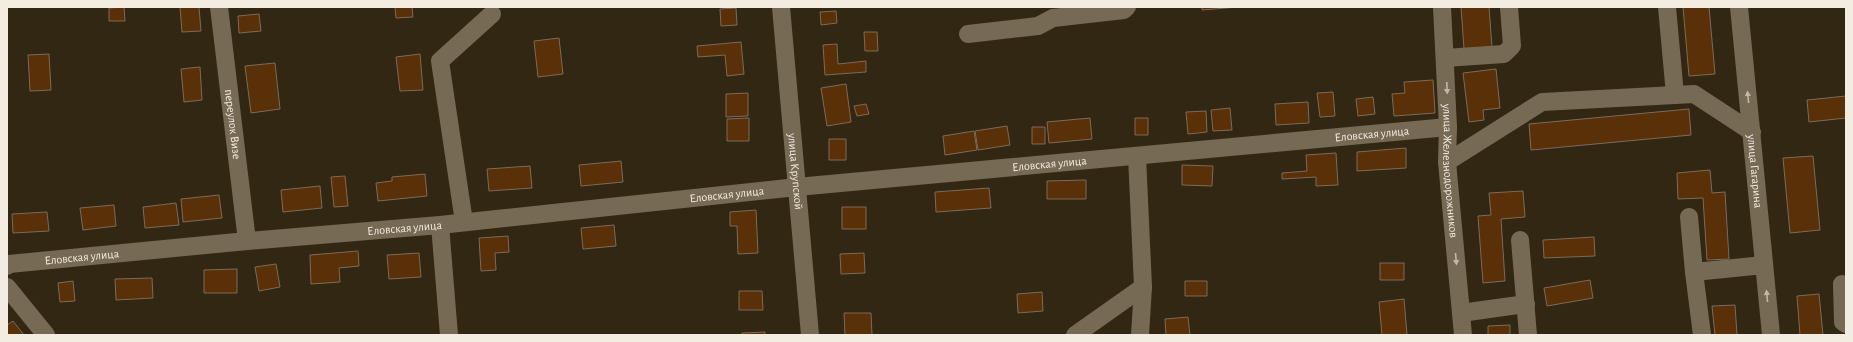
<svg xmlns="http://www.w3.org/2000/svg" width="1853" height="342" viewBox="0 0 1853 342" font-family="'Alegreya Sans',sans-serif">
<rect width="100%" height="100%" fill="#312713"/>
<path fill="#593007" stroke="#7e6a5a" d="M124 7 125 21H109V8Z
M180 7H199L201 31 182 32Z
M395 7H412L413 17 396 18Z
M1202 7H1238L1202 10Z
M1461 7H1489L1492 47 1464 49Z
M1683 7H1709L1715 74 1689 76Z
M736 8 737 25 721 26 720 9Z
M836 11 837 23 821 25 820 12Z
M259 14 261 31 239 33 238 16Z
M864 32H877L878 51H865Z
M559 38 563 74 538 77 534 41Z
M741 42 744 74 727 76 725 55 698 57 697 46Z
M837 44 838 64 866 61V72L825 75 823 45Z
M49 54 51 90 30 91 28 55Z
M420 54 423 90 400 91 396 57Z
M275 63 280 109 251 113 245 66Z
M200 67 202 100 184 102 181 69Z
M1496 69 1500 108 1483 110 1484 120 1469 122 1463 73Z
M1433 80 1435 113 1394 116 1392 94 1405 93 1404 82Z
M846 84 851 122 827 126 821 88Z
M1333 92 1335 116 1320 117 1317 93Z
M748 93V116L726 117V94Z
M1846 96V118L1809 122 1807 100Z
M1373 97 1375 114 1358 116 1356 99Z
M1308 102 1309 123 1276 125 1275 104Z
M866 104 869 114 857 116 854 106Z
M1230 108 1232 130 1213 131 1211 110Z
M1689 109 1691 135 1531 150 1529 124Z
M1206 111 1207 132 1188 134 1186 112Z
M749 118V141H727V119Z
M1090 118 1092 139 1049 143 1047 122Z
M1135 118H1148V135H1135Z
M1007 126 1010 145 978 150 975 131Z
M1032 127H1045V144H1032Z
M974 131 977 150 945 155 943 136Z
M829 139H846V160H829Z
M1406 148V168L1357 171V152Z
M1336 153 1338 185 1316 186V177L1282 179V173L1307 171 1306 155Z
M1813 156 1820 230 1790 233 1783 158Z
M621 161 623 182 581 186 579 165Z
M1182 165 1213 166 1212 186 1182 185Z
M530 166 532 188 489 191 487 169Z
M1710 170 1712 193 1725 192 1729 259 1707 260 1703 198 1678 199 1677 173Z
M425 174 427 196 378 201 376 183 392 181V177Z
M345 176 348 206 334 207 331 177Z
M1086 180V199H1047V181Z
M320 186 322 208 283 212 281 190Z
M989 188 991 208 936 212 935 192Z
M1523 191 1525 217 1501 219 1505 281 1483 283 1478 216 1491 215 1489 193Z
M219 195 222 218 183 222 181 199Z
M176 203 179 225 145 228 143 207Z
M114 205 116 226 83 230 80 208Z
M842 207H866V229H842Z
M756 210 758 253 738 254 737 226H730V212Z
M47 212 49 231 13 233 12 214Z
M614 225 616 246 583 249 581 228Z
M508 236 509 252 495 253 496 270 481 271 479 238Z
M1594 237 1595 256 1544 258 1543 240Z
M358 251 359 266 339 268 340 282 311 284 310 255Z
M419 253 421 277 389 279 387 255Z
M864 253 865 273 841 274 840 254Z
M1380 263H1404V280H1380Z
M276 264 280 287 259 291 255 267Z
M237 269V293H204V270Z
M152 278 153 298 116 300 115 279Z
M1590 280 1593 298 1547 306 1544 288Z
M73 281 75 301 60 302 58 283Z
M1185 281H1207V296H1185Z
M739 291H762L763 310H739Z
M1042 292 1043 311 1018 313 1017 294Z
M1819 294 1823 335H1800L1797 296Z
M1404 299 1407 335H1382L1379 302Z
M1735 305 1737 335H1715L1712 306Z
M844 313H871L872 335H845Z
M1188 317 1190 335H1166L1165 319Z
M13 321 24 335H7V325Z
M1510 325V335H1488V326Z
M765 332V335H742V333Z"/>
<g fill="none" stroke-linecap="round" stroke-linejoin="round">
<g stroke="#766a54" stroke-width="18">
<path id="s1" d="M219 7 247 241"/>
<path id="s2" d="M781 7 810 335"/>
<path id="s3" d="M1442 7 1448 127 1447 162 1463 335"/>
<path d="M1667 7 1675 95"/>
<path id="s4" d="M1739 7 1771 335"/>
<path d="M968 34 1038 26 1053 18 1124 10 1127 7"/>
<path d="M1445 58 1504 54 1512 46 1509 7"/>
<path d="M1447 162 1542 102 1694 94 1752 132"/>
<path d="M1689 217 1694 272 1764 265"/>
<path d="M464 222 440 61 492 14"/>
<path d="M440 225 449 335"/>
<path d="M1520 240 1528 335"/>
<path id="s5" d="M7 266 9 264 247 241 440 225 797 187 1448 127"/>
<path d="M1694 272 1702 335"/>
<path d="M1842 284 1843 322 1846 324"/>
<path d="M7 287 46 335"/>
<path d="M1461 313 1526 304"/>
<path d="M1075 335 1143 287 1137 156"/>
<path d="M1140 335 1143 287"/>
</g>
</g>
<defs><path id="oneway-solid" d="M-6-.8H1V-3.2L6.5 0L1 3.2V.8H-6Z"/></defs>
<g fill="#c1b8a8">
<use href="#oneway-solid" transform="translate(1447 88) rotate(88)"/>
<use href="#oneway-solid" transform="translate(1748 97) rotate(-96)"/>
<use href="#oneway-solid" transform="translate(1456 259) rotate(85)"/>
<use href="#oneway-solid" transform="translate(1767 296) rotate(-95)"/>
</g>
<g text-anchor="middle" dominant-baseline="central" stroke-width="3" stroke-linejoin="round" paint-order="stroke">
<g font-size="12" fill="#f3ece0" stroke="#312713">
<text stroke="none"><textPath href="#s1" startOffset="118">переулок Визе</textPath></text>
<text stroke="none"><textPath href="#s5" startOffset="1372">Еловская улица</textPath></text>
<text stroke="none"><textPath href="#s5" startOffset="1048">Еловская улица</textPath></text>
<text stroke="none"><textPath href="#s2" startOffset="165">улица Крупской</textPath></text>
<text stroke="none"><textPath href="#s3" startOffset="164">улица Железнодорожников</textPath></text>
<text stroke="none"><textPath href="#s4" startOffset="165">улица Гагарина</textPath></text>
<text stroke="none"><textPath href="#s5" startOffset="724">Еловская улица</textPath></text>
<text stroke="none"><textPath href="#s5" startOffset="400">Еловская улица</textPath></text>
<text stroke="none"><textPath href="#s5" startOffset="76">Еловская улица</textPath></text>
</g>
</g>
<rect width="1853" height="342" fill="none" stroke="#f3ece0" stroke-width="16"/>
</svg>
